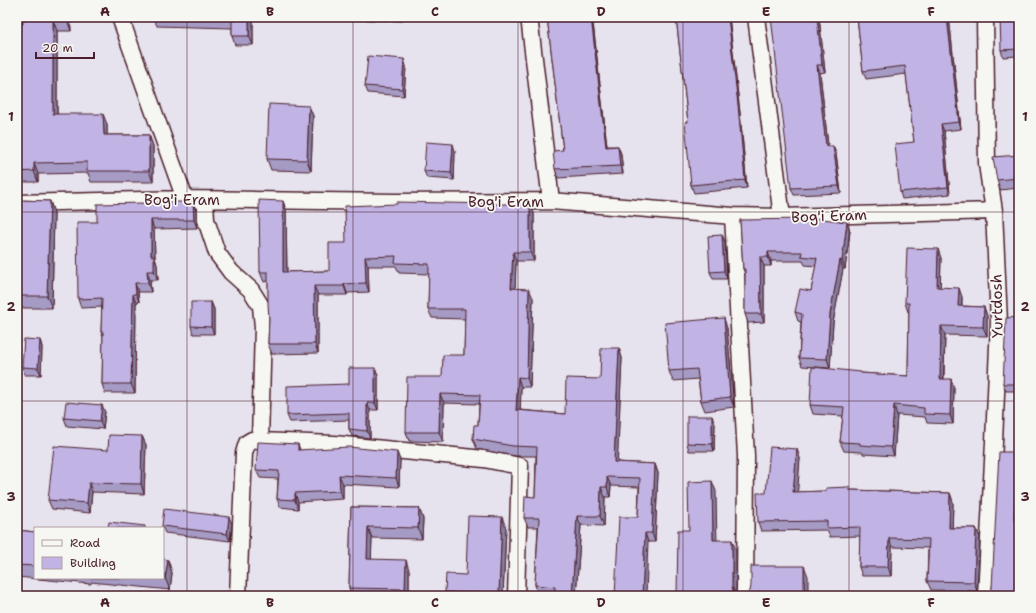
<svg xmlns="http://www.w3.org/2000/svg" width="1036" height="613" viewBox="0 0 1036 613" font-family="'Shantell Sans',sans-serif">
<rect width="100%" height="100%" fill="#e6e2ee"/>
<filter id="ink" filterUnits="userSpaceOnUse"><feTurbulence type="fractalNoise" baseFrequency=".025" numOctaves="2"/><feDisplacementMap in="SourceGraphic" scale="8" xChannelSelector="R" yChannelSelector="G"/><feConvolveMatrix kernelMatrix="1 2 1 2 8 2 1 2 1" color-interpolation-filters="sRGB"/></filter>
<g filter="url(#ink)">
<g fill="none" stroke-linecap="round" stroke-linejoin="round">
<g stroke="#4a1f2b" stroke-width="19">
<path id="street" d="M120 17 185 199
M529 17 551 201
M756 17 782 217
M985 17 987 164 994 211 999 322 994 442 986 596
M205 200 206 220 217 253 231 272 251 290 261 306 263 327 260 441 252 440 247 443 244 453 238 596
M17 203 185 199 394 202 551 201 733 216 782 217 994 211
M733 216 746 456 745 596
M260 441 334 444 484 459 520 466 516 596"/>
</g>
<use href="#street" stroke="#f6f6f2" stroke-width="16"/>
</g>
<path fill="#a69bc5" stroke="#4a1f2b" d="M23 17H70L71 31H57V114L107 124V135H149L153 146V182H91L88 173 38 174V182H17V106H19V53H17V24H23Z
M153 17H253V45H235L232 36V28L157 26Z
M347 17H403V21L348 19Z
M547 17H597L598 23H593L607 146H618L621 154 623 174 558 178 555 169 563 150Z
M676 17H729L740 113 747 188 694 193 691 185 688 122Z
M819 17 825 72 820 73 828 146 836 153 841 193 794 195 791 188Z
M857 17H949L961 129 944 131 950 194 902 199 900 192 914 142 906 74 866 79 863 71Z
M1019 17V56L1003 57 1001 50Z
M406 66 404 96 368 93 365 86Z
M309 106 313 116 311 171 271 170 267 159Z
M455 151 454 180 427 178 424 171Z
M1019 155V188L1000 190 997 180Z
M17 200 50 201 54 213 52 308H17Z
M283 201 286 210 287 272 329 271 346 243 534 213V261H516L515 288 533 298 530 387H521L520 410 565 414 600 379 619 348 622 358 617 462 655 464 658 473 655 542H648L638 517 639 487 611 486 610 497H605L604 526 581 525 576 596H555L538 595 535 585 538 527H528L524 518 535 497 536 456H516L477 449 473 439 478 425 479 404 444 403 443 442 409 441 406 432 442 377 464 355 465 319 432 318 428 309 429 274 399 273 396 266H368L369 292 347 293V295H318V353L272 354 268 344 269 318 268 281 264 282 260 272Z
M193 202 196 211 197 228 154 229 155 258 157 265 158 280H150L151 292H138L139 302 136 303 135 393H105L102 384 103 336 101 332 102 307 81 308 78 299 97 222Z
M740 220 850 231 845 269H843L833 323 830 368 802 366 799 358 801 322 798 321 795 312 811 291 816 266 805 265 803 261H771V266H764V322L748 323 745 314V274L743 269Z
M722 235 725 242 727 279H713L710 272Z
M941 258 940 288 962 297V306L984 307 987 316V336L945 335 944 379 954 388 953 424 927 423 925 417 897 415 894 456 863 454 862 452 844 451 840 442 843 416 813 414 810 405 861 373 908 376 909 312H908L905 303Z
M211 302 214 309V334H193L191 326Z
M1019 317V391H1006L1003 384Z
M727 328 734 407 705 411 701 401 698 379 673 381 669 371Z
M40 340 42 347 41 375H25L22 367Z
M375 368 378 376V410H370V438L352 436 349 429V420L290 422 287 415 349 384Z
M105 412 103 429 67 426 64 418Z
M715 424 714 451H689L687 443Z
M142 436 146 445 144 494 92 492 90 513 52 509 48 500 108 450Z
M800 458 797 492 826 491 849 487 850 490 950 493 953 502 952 528H976L980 537 977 591 931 590 927 581 928 548 892 547 891 576H862L859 567 860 536 830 537 827 530 761 531 758 522Z
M400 460 399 487 343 484V499L298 502V509L280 507 277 499 278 479 260 478 256 470Z
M1019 461 1018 520H1019V596H993L991 592Z
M351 507 419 508 423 519 422 539 372 538 371 559 409 570V596H352L349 588Z
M232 524 230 541 165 533 162 526Z
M506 528 503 596H447L445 592 466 575Z
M17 530 35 532V578H163V559L168 560 172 573 170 590 91 582V584L17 577Z"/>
<path fill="#877ea0" stroke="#4a1f2b" d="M67 17H70L71 31 67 20Z
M249 17H253V45L249 36Z
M591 17 593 23 608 155 606 147Z
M728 17H729L740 113 747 188 745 180Z
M817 17H819L825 72 822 65Z
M947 17H949L961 129 959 122Z
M53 20 57 31V125L53 114Z
M404 59 406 66 404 96 402 89Z
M817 65 820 73 829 154 826 146Z
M309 106 313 116 311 171 307 160Z
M103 114 107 124V146L104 135Z
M941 124 944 131 950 194 948 187Z
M149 135 153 146V182L149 171Z
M453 144 455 151 454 180 451 173Z
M618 146 621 154 623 174 620 166Z
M833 146 836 153 841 193 839 186Z
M34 163 38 174V182L34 171Z
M50 201 54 213 52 308 47 296Z
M283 201 286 210 287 281 283 272Z
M193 202 196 211 197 228 194 220Z
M530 204 534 213V261L530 252Z
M151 220 154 229 155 258 157 265 158 280 154 271 151 256Z
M847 222 850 231 845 269 842 261Z
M722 235 725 242 727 279 724 271Z
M938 249 941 258 940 296 937 287Z
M513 252 516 261 515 298 511 288Z
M768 252 771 261V266L768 257Z
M365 257 368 266 369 292 366 283Z
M760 257 764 266V322L761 314Z
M840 260 843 269 833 323 830 368 827 359 830 314Z
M147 271 150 280 151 292 148 283Z
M135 283 138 292 139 302 136 294Z
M344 284 347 293V295L344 286Z
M314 286 318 295V353L315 344Z
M959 288 962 297 961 315 958 306Z
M529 289 533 298 530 387 527 378Z
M133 294 136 303 135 393 131 384Z
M211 302 214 309V334L211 327Z
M984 307 987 316V336L983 327Z
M724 318 727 328 734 407 730 397Z
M941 326 945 335 943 388 940 379Z
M40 340 42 347 41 375 38 368Z
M619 348 622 358 617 471 614 462Z
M375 368 378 376V410L375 403Z
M518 377 521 387 520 419 516 410Z
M951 379 954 388 953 424 950 415Z
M440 394 444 403 443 442 439 432Z
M367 403 370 410V438L367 431Z
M102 405 105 412 103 429 100 421Z
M894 405 897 415 894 456 891 447Z
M712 416 715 424 714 451 712 444Z
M142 436 146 445 144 494 141 484Z
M298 444 301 452 298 450Z
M797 449 800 458 797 501 793 492Z
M397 452 400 460 399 487 396 478Z
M1016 452 1019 461 1017 529 1014 520Z
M655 464 658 473 655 542 652 533Z
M339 475 343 484V499L340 491Z
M607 477 611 486 610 497 607 487Z
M712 481 716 491 717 549 713 540Z
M89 483 92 492 90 513 87 503Z
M601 487 605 497 604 526 600 516Z
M295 493 298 502V509L295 500Z
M950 493 953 502 952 537 949 528Z
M419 508 423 519 422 539 418 528Z
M577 516 581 525 576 596H572Z
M229 517 232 524 230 541 227 534Z
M502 517 506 528 503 596H500L499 594Z
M368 527 372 538 371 569 367 559Z
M976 528 980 537 977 591 974 582Z
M645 533 648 542 646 596H642Z
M889 538 892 547 891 576 888 567Z
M732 540 736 550V596L732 586Z
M168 560 172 573 170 590 165 578Z
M406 560 409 570V596H407L405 589Z
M804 566 808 576V596H804Z"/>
<path fill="#c1b4e5" stroke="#4a1f2b" d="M23 17H67V20H53V114H103L104 135H149V171H87V162L34 163V171L17 172V106H19V42H17V24H23Z
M156 17H249V36H232V19Z
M547 17H591L606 147 618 146 620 166 555 169 553 151 563 150Z
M676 17H728L738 105 745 180 691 185 685 122H688Z
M771 17H817L822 65H817L826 146H833L839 186 791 188Z
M857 17H947L959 122 941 124 948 187 900 192 895 144 914 142 905 66 863 71Z
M1000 17H1019V49L1001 50Z
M368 56 404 59 402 89 365 86Z
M269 104 309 106 307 160 267 159Z
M426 142 453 144 451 173 424 171Z
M1019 155V178L997 180 993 157Z
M17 200 50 201 47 296H17Z
M259 200 283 201V272L329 271V243H346L345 206 397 204V202L496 204H530V252H513L511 288 529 289 527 378 518 377 516 410 565 414 566 378 600 379 601 348H619L614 462 655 464 652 533H645L642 596H615L619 517H638L640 478 607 477V487H601L600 516H577L572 596H555V587L535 585 539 518H524L525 496 535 497 537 447 513 446 473 439 474 425H478L480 395 440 394 439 432H406L407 377H442L443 355H464L465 309H428L429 264 395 263 396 256 365 257 366 283 344 284V286H314L315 344H268L269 318 268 304V272H260Z
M144 202H193L194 220H151V256H154V271H147L148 283H135L136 294H133L131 384H102L103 332H101L102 298 78 299 77 222H97V204L144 203Z
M806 217 847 222 842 261 840 260 830 314 827 359 799 358 802 314 795 312 800 289 811 291 817 258 801 256 802 252H768V257H760L761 314H745V269H743L740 220 806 219Z
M722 235 724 271 710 272 708 236Z
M907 248 938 249 937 287 959 288 958 306 984 307 983 327 941 326 940 379H951L950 415 924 414V408L894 405 891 447 860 445V443L840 442 844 407 810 405 812 367 861 372V373L908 376 909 303H905Z
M191 302H211V327L191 326Z
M1019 317V384H1003L1006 318Z
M724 318 730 397 701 401 697 369 669 371 665 323Z
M24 339 40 340 38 368 22 367Z
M349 368H375V403H367V431L349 429V413L287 415V386L349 384Z
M66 402 102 405 100 421 64 418Z
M687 416H712V444L687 443Z
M109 435 142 436 141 484 89 483 87 503 48 500 54 446 108 450Z
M258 442 298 444V450L349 447 397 452 396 478 339 475 340 491 295 493V500L277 499 279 471 256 470Z
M770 447 797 449 793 492 826 491V488L849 487V490L950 493 949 528H976L974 582 927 581 929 539 889 538 888 567H859L860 527 827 528V521L758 522 757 493H766Z
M999 452H1016L1014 520H1019V593L991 592 992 588Z
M712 481 713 540H732V586L733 591 736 594 741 596 746 595 750 591 751 586V566H804V596H677L678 530H689L688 482Z
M351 507 419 508 418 528 368 527 367 559 406 560 405 589 349 588Z
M164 509 229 517 227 534 162 526Z
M468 516 502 517 499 594 445 592 446 574 466 575Z
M109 522 145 526V528H108Z
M17 530 35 532V566L17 565Z
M163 559 168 560 165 578 163 577Z"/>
</g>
<path fill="none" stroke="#4a1f2b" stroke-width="1" stroke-opacity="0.55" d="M187 17V596M353 17V596M518 17V596M683 17V596M849 17V596M17 212H1019M17 401H1019"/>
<g text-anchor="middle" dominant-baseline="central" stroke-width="3.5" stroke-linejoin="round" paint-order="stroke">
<g font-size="15" fill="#4a1f2b" stroke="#f6f6f2">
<text x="182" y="200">Bog'i Eram</text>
<text x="506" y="202">Bog'i Eram</text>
<text transform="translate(829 216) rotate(-2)">Bog'i Eram</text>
<text transform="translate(997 306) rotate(-91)">Yurtdosh</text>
</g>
</g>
<rect width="1036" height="613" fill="none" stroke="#f6f6f2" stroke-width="44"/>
<rect x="34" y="527" width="130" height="52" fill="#f6f6f2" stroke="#b1a0a2"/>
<rect x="42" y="540" width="20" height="6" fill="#f6f6f2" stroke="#b1a0a2"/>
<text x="70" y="547" font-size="12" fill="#4a1f2b">Road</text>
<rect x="42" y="557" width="20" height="12" fill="#c1b4e5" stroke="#b1a0a2"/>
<text x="70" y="567" font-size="12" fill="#4a1f2b">Building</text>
<path d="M36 52v6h58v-6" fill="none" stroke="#4a1f2b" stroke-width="2"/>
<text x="42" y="52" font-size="12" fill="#4a1f2b" stroke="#f6f6f2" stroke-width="3" paint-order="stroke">20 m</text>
<rect x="22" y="22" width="992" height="569" fill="none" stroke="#4a1f2b" stroke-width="1.5"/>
<g font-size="13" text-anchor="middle" font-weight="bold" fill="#4a1f2b">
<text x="105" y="16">A</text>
<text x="270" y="16">B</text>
<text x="435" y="16">C</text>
<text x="601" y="16">D</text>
<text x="766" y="16">E</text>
<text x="931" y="16">F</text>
<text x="11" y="121">1</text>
<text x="1025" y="121">1</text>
<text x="11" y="311">2</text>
<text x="1025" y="311">2</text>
<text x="11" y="501">3</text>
<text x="1025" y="501">3</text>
<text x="105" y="607">A</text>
<text x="270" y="607">B</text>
<text x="435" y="607">C</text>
<text x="601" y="607">D</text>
<text x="766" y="607">E</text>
<text x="931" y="607">F</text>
</g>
</svg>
